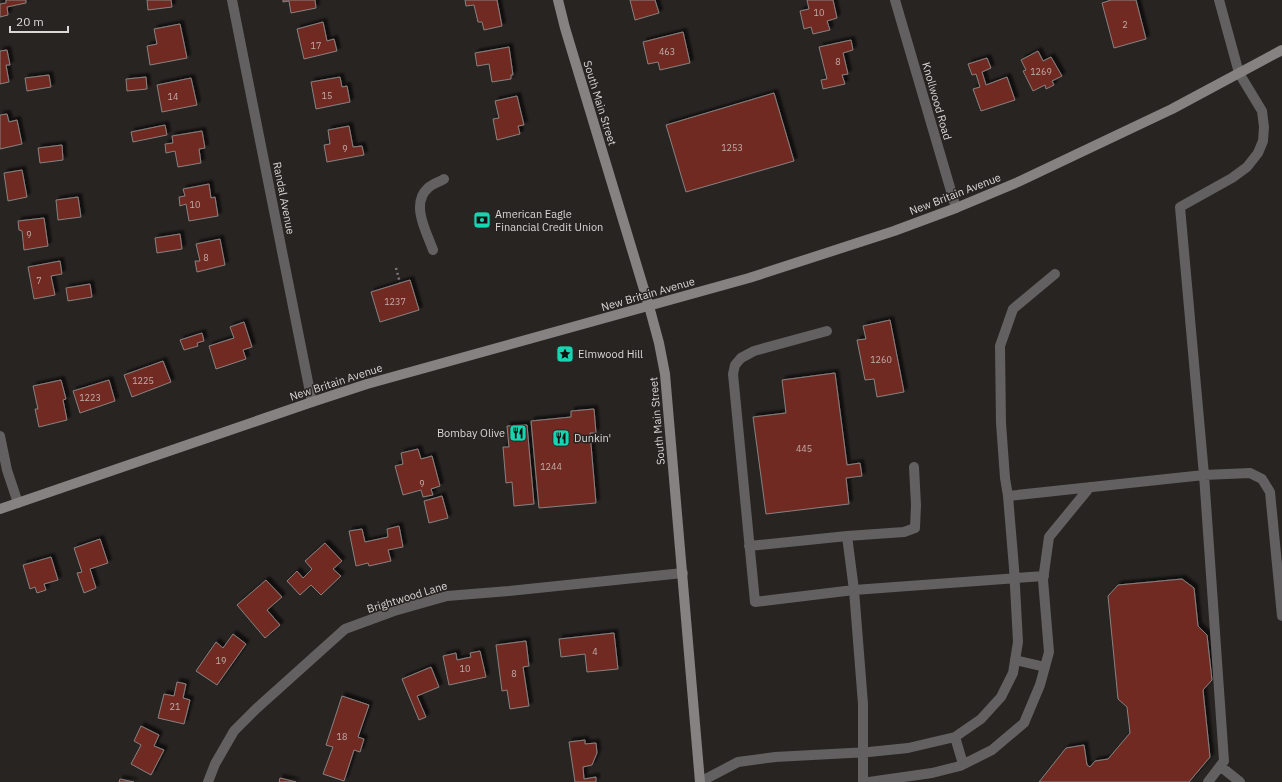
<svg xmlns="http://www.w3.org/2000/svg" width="1282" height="782" viewBox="0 0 1282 782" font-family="'IBM Plex Sans',sans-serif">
<defs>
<filter id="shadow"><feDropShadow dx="3.5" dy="-3.5" stdDeviation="1" flood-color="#0009"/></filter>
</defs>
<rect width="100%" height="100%" fill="#272422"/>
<path fill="#712b24" stroke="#868281" filter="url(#shadow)" d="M6 0H26V3L7 7 8 15 0 17V4L6 3Z
M147 0H171L172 7 148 10Z
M283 0H315L316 8 291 13 289 1 283 2Z
M465 0H497L502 26 484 30 482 22H478L474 5 466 6Z
M630 0H655L659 13 635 20Z
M807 0H833L837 18 827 21 830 30 813 34 811 27 804 29 800 11 809 9Z
M1111 0H1136L1146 39 1114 48 1102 3Z
M323 22 327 41 334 39 337 51 304 59 297 29Z
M180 24 187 58 150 65 147 46 157 44 154 29Z
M683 32 690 63 660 70 658 62 648 64 643 42Z
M851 40 853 50 843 53 848 74 842 75 845 84 823 89 821 80 827 79 819 47Z
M509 47 513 75H511V79L492 82 489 64 477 66 475 53Z
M7 50 10 65H6L9 82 0 84V51Z
M1038 51 1043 61 1051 57 1062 76 1052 81 1054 85 1046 89 1045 85 1033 91 1023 71 1026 70 1021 60Z
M987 58 991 68 982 72 986 85 1007 77 1015 100 981 111 973 89 980 87 976 74 972 75 968 64Z
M49 75 51 87 27 91 25 78Z
M146 77 147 89 127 91 126 79Z
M340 77 342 87 347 86 350 102 316 109 311 82Z
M191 78 197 105 162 112 157 85Z
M774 93 794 161 686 192 666 125Z
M517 96 524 125 518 126 520 134 497 140 493 119 499 118 495 101Z
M7 114 9 122 17 120 22 144 0 149V115Z
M165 125 167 135 133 142 131 132Z
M349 126 353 147 362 146 364 155 327 162 324 145 330 144 328 130Z
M202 131 205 148 199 149 201 163 178 167 175 151 166 153 165 144 173 143 172 136Z
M62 145 63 160 40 163 38 148Z
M22 170 27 197 8 201 4 173Z
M209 184 211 198 215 197 218 216 189 221 186 204 180 206 179 197 185 196 183 189Z
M78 197 81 217 58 220 56 200Z
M44 218 48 246 24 250 22 231 19 230 18 221Z
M180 234 182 249 157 253 155 238Z
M220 239 225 265 197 272 195 261H200L196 244Z
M60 261 62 274 51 276 55 295 34 299 28 267Z
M410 280 419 310 380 322 371 292Z
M90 284 92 297 68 301 66 288Z
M890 320 904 392 877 397 874 379 865 380 857 340 866 339 863 326Z
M244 322 252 347 243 350 246 359 216 369 209 346 234 338 230 327Z
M202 333 204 341 197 343 198 346 184 350 180 340Z
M163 361 171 382 132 397 124 375Z
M835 373 847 465 860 463 862 476 846 478 849 504 766 514 753 417 786 413 782 380Z
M61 380 66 399 63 400 67 420 39 427 35 409H38L33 386Z
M109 380 115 401 80 413 73 391Z
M594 409 596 433H590L596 503 539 508 531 421 571 417V411Z
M527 425 534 504 514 506 512 482 506 483 503 447H509L507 426Z
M418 449 421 459 432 456 440 486 431 489 433 495 423 497 421 490 403 495 395 466 403 464 401 453Z
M442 496 448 518 429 523 424 501Z
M399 526 403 547 388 550 391 561 369 566 368 563 356 566 349 531 362 529 365 542 388 537 387 529Z
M100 539 108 563 90 569 96 588 84 593 77 573 82 572 74 548Z
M325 543 342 561 333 569 341 576 321 595 311 585 300 595 287 581 297 571 303 578 312 569 305 561Z
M51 557 58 580 44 584 46 590 37 593 35 587 30 589 23 565Z
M1182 579 1194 588 1198 626 1207 635 1212 680 1203 690 1210 757 1189 782H1039L1066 748 1084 745 1087 765 1090 767 1095 761 1108 759 1130 733 1127 707 1118 699 1108 596 1118 585Z
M266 580 282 597 267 610 280 625 265 638 237 605Z
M614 633 618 669 587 672 585 654 561 657 559 639Z
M233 634 246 644 217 685 196 671 216 642 223 648Z
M526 641 529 666 523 667 529 706 510 709 507 690 502 691 496 645Z
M480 651 486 677 449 685 443 656 456 653 457 660 471 657 470 653Z
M431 667 439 687 417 696 426 717 419 720 402 679Z
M177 682 186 684 183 698 190 700 184 724 158 718 164 694 174 696Z
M342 696 369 705 358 737 364 739 360 752 354 750 344 781 323 774 333 747 326 745Z
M141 726 159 735 154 746 164 750 151 775 131 764 141 745 134 741Z
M585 740V744L596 743 597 753 592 765 583 767 584 779 596 777V782H575L569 742Z
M280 778 296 782H279Z
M120 779 134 782H119Z"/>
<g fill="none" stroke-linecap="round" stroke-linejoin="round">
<path stroke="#7b7977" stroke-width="2.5" stroke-dasharray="2 3" stroke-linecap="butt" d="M396 268 400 283"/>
<path stroke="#626060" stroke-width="10" d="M1239 73 1262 111 1264 127 1263 141 1258 153 1247 167 1232 178 1180 207 1204 475 1250 473 1262 479 1270 492 1282 616
M433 250C427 233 410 204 428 188 432 184 439 182 444 179
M827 331 754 351 741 358 735 365 733 374 755 602 854 590 1044 576
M1008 496 1204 475 1224 761 1208 782
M847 536 854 590 863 704V782
M749 546 847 536 904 532 915 528 916 505 914 467
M1015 660 1045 667
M955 737 963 764
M1220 766 1240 782
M700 782 738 762 775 757 869 752 908 748 955 737 981 719 1001 697 1013 673 1018 642 1014 568 1008 496 1005 478 1001 423 1000 346 1013 309 1055 274
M869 782 932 773 960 766 992 750 1024 723 1040 685 1049 652 1043 580 1049 537 1090 487"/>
<path stroke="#626060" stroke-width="10" d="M232 0 312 402
M895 0 956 208
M1219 0 1239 73
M0 436 7 470 18 503
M208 782 215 764 234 731 256 709 345 629 394 611 447 596 509 591 683 573"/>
<path stroke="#858281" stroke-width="10" d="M558 0 565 28 649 306 659 343 665 374 700 782
M0 509 312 402 367 384 749 278 894 231 956 208 1018 182 1172 109 1282 50"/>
</g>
<defs>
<g id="bank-square" transform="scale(0.9)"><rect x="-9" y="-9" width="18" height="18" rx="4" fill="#18d5b2" stroke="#272422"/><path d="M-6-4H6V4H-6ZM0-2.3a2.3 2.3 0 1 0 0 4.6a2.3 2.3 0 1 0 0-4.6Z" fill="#111"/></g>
<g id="sight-square" transform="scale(0.9)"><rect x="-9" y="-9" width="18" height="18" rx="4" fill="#18d5b2" stroke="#272422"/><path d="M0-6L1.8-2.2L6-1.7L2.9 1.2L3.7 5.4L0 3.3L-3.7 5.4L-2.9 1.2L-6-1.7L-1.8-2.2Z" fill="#111"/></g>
<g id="restaurant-square" transform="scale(0.9)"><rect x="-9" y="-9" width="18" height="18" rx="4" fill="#18d5b2" stroke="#272422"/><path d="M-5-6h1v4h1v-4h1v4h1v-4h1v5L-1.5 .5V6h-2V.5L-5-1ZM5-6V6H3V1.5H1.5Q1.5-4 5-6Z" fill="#111"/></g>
</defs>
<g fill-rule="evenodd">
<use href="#bank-square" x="482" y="220"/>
<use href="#sight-square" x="565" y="354"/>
<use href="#restaurant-square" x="518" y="433"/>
<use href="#restaurant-square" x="561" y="438"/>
</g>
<g text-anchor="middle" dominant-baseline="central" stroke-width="3" stroke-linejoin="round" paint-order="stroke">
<g font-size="9" fill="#c0adaa">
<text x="819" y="12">10</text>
<text x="1125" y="24">2</text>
<text x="316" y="45">17</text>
<text x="667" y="51">463</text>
<text x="838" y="61">8</text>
<text x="1041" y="71">1269</text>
<text x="327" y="95">15</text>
<text x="173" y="96">14</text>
<text x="732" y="147">1253</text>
<text x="345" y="148">9</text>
<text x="195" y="204">10</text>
<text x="29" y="234">9</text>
<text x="206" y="257">8</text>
<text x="39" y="280">7</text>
<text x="395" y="301">1237</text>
<text x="881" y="359">1260</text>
<text x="143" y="380">1225</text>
<text x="90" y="397">1223</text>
<text x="804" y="448">445</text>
<text x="551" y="466">1244</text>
<text x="422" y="483">9</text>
<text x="595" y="651">4</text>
<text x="221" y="660">19</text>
<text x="465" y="668">10</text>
<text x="514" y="673">8</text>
<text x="175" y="706">21</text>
<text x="342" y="736">18</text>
</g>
<g font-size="11" fill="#dad8d7" stroke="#272422">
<text transform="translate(937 101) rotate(74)">Knollwood Road</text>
<text transform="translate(600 103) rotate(73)">South Main Street</text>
<text transform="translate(955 194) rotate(-21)">New Britain Avenue</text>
<text transform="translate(284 198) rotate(79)">Randal Avenue</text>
<text transform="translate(648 294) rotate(-16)">New Britain Avenue</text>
<text transform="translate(336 382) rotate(-18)">New Britain Avenue</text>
<text transform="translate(657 421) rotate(-95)">South Main Street</text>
<text transform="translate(407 597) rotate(-17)">Brightwood Lane</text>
</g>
<g font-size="11" fill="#dad8d7" stroke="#272422" text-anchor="start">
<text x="495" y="214">American Eagle<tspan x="495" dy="13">Financial Credit Union</tspan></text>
<text x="578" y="354">Elmwood Hill</text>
<text x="505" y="433" text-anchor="end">Bombay Olive</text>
<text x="574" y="438">Dunkin'</text>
</g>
</g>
<path d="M10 26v6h58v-6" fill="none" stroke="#dad8d7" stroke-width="2"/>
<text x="16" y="26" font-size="12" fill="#dad8d7" stroke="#272422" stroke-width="3" paint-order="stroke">20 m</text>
</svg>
